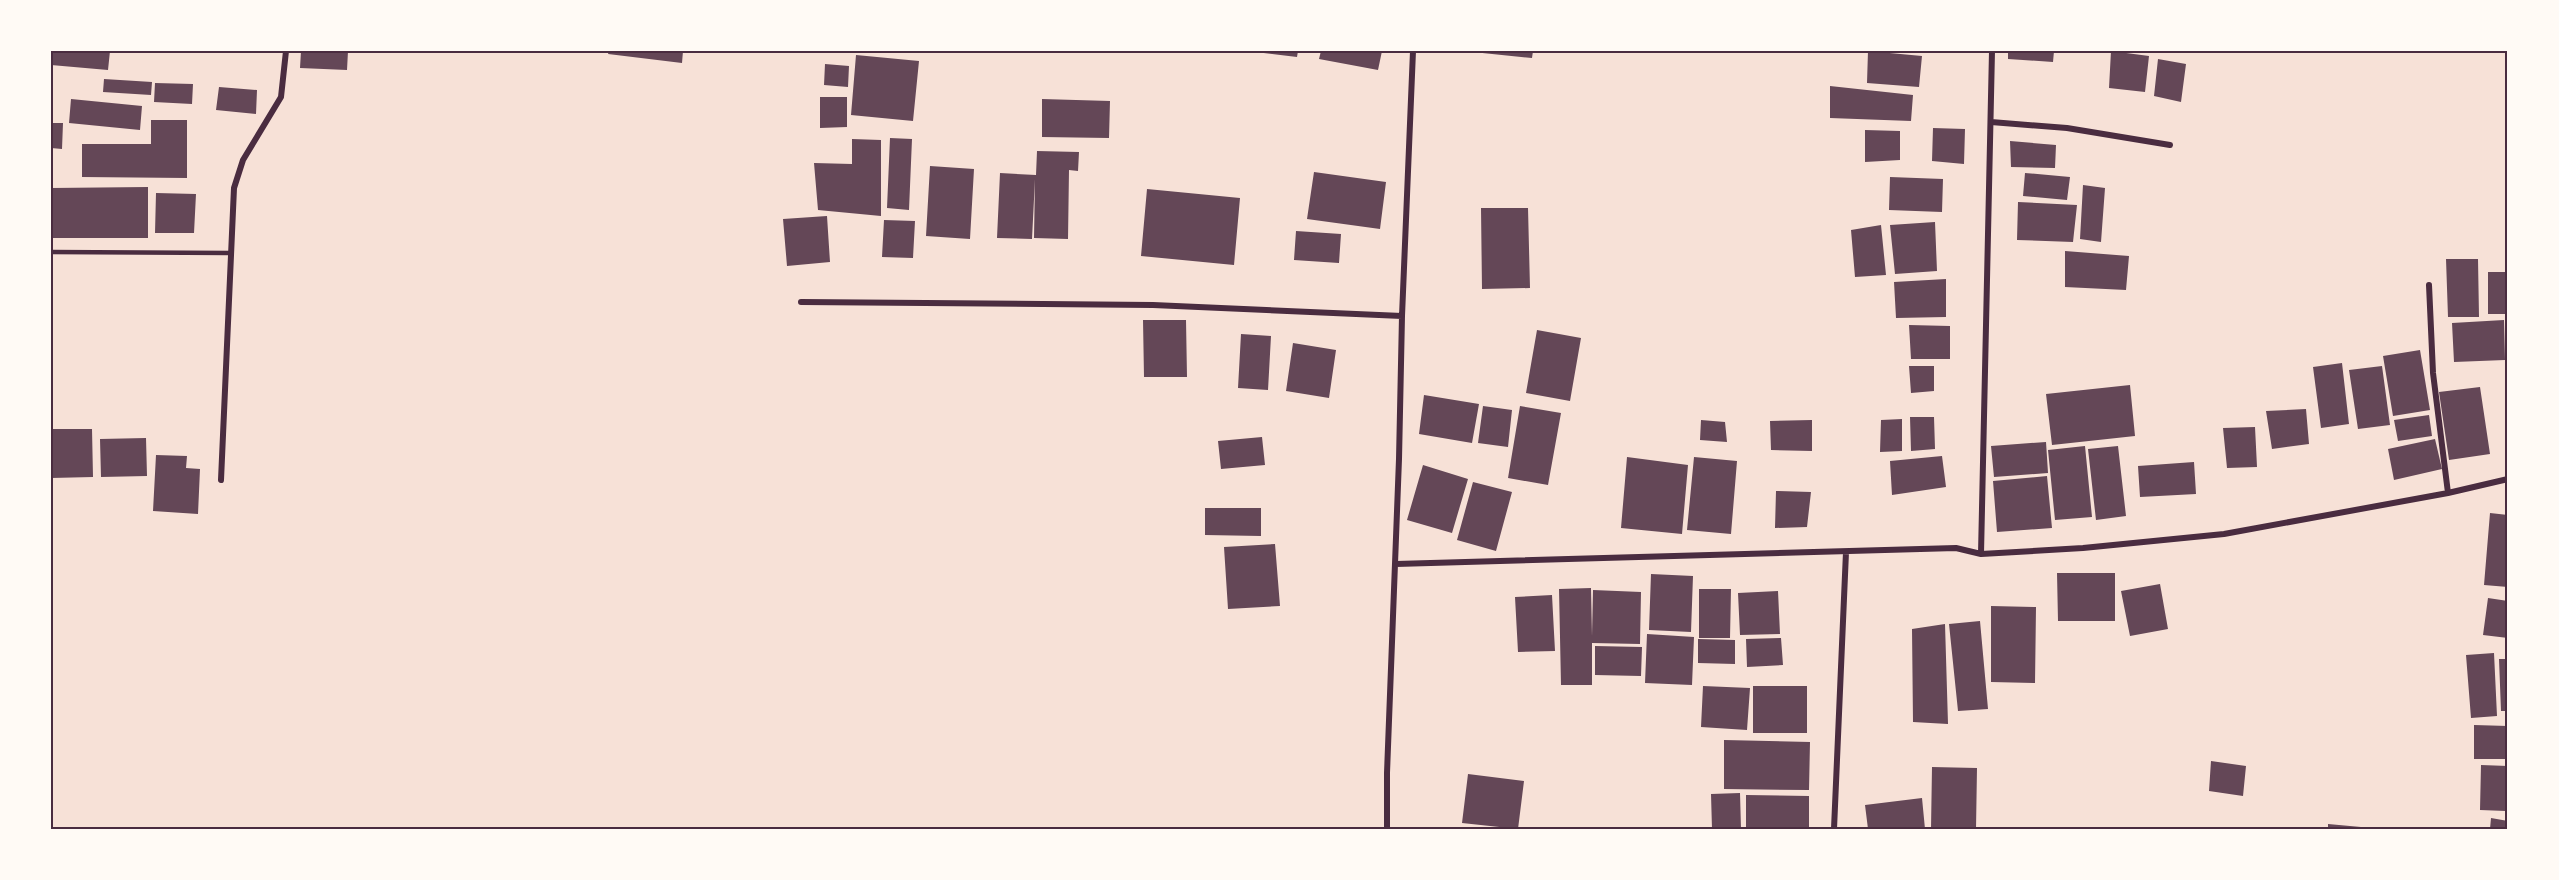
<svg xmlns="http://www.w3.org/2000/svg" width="2559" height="880" viewBox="0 0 2559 880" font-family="'Noto Serif',serif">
<rect width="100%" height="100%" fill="#f7e1d7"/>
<path fill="#644757" d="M51 51H110L108 70 51 65Z
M301 51H348L347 70 300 68Z
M609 51H683L682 63 608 54Z
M1247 51H1298L1297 57Z
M1321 51H1382L1378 70 1319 59Z
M1463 51H1533L1532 58Z
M1868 51 1922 56 1919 87 1867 83Z
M2008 51H2054L2053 62 2008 59Z
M2111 51 2149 56 2145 92 2109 88Z
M856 55 919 61 913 121 851 115Z
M2158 59 2186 64 2181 102 2154 96Z
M825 64 849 66 848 87 824 85Z
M104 79 152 82 151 95 103 92Z
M155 83 193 84 192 104 154 102Z
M1830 86 1913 95 1911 121 1830 118Z
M219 87 257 90 256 114 216 110Z
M820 97H847V127L820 128Z
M71 99 142 106 140 130 69 123Z
M1042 99 1110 101 1109 138 1042 137Z
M151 120H187V178L82 177V144H151Z
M51 123H63L62 149 51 148Z
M1933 128 1965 129 1964 164 1932 161Z
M1865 130 1900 131V160L1865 162Z
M890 138 912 139 909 210 887 208Z
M852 139 881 140V216L818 210 814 163 852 164Z
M2010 141 2056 145 2055 168 2011 167Z
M1037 151 1079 152 1078 171 1069 170 1068 239 1034 238 1035 179 1032 239 997 238 1000 173 1036 175Z
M930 166 974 169 970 239 926 236Z
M1314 172 1386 182 1380 229 1307 219Z
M2025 173 2070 177 2067 200 2023 196Z
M1890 177 1943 179 1942 212 1889 210Z
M2083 185 2105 188 2101 242 2080 239Z
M148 187V238H51V188Z
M1147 189 1240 198 1234 265 1141 256Z
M156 193 196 194 194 233H155Z
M2018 202 2077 205 2073 242 2017 240Z
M1481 208H1528L1530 288 1482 289Z
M827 216 830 262 787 266 783 219Z
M884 220 915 221 913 258 882 257Z
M1935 222 1937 271 1895 274 1890 225Z
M1881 225 1886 275 1855 277 1851 230Z
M1296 231 1341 234 1339 263 1294 260Z
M2065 251 2129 256 2126 290 2065 287Z
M2446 259H2478L2479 317H2448Z
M2488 272H2508V314H2488Z
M1946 279V317L1896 318 1894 282Z
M1143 320H1186L1187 377H1144Z
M2504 320 2505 360 2454 362 2452 323Z
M1909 325 1950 326V359H1911Z
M1537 330 1581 338 1570 401 1526 393Z
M1241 334 1271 336 1268 390 1238 388Z
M1293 343 1336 350 1329 398 1286 391Z
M2420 350 2430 410 2393 416 2383 356Z
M2342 363 2349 424 2321 428 2313 367Z
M1909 366H1934V391L1911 393Z
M2382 366 2390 425 2358 429 2349 370Z
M2130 385 2135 436 2052 445 2046 394Z
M2480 387 2490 454 2449 460 2439 392Z
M1424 395 1479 404 1472 443 1419 434Z
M1483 406 1512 410 1508 447 1478 443Z
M1520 406 1561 413 1548 485 1508 478Z
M2306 409 2309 444 2272 449 2266 411Z
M2429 415 2432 436 2398 441 2394 420Z
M1910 417H1934L1935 449 1911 451Z
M1902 419V451L1880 452 1881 420Z
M1701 420 1725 422 1727 442 1700 440Z
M1812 420V451L1771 450 1770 421Z
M2255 427 2257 467 2227 468 2223 428Z
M51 429H92L93 477 51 478Z
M1262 437 1265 465 1221 469 1218 441Z
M146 438 147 476 101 477 100 439Z
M2435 439 2442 469 2394 480 2388 449Z
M2046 442 2048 473 1994 477 1991 446Z
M2085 446 2092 517 2055 520 2048 450Z
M2118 446 2126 516 2096 520 2088 449Z
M156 455 187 456 186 468 200 469 198 514 153 511Z
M1942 456 1946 487 1892 495 1890 461Z
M1627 457 1688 465 1682 534 1621 528Z
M1694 457 1737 461 1731 534 1687 530Z
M2194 462 2196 494 2140 497 2138 466Z
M1423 465 1468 479 1452 533 1407 520Z
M2047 476 2052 528 1997 532 1993 481Z
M1473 482 1512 492 1496 551 1457 540Z
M1776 491 1811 492 1807 527 1775 528Z
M1205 508H1261V536L1205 535Z
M2490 513 2508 515V587L2484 585Z
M1275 544 1280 606 1228 609 1224 547Z
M2057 573H2115V621H2058Z
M1651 574 1693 576 1691 632 1649 630Z
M2160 584 2168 629 2130 636 2121 591Z
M1591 588 1592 636 1593 590 1641 592 1640 644 1592 643V685H1561L1559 589Z
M1699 589H1731L1730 638H1699Z
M1778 591 1780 634 1740 635 1738 593Z
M1552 595 1555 651 1518 652 1515 597Z
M2488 598 2508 601V638L2483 635Z
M1991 606 2036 607 2035 683 1991 682Z
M1980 621 1988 709 1958 711 1949 624Z
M1945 624 1948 724 1913 722 1912 629Z
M1647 634 1694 637 1692 685 1645 683Z
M1781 638 1783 665 1747 667 1746 639Z
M1698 639 1735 640V664L1698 663Z
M1595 646 1642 647 1641 676 1595 675Z
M2494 653 2497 716 2471 718 2466 655Z
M2499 659H2508V711H2501Z
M1703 686 1750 688 1747 730 1701 727Z
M1753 686H1807V733H1753Z
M2474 725 2508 726V759H2474Z
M1724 740 1810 742 1809 790 1724 789Z
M2211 761 2246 766 2243 796 2209 791Z
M2481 765 2508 766 2506 811 2480 810Z
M1932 767 1977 768 1976 829H1931Z
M1468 774 1524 781 1518 829 1462 823Z
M1740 793 1741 829H1712L1711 794Z
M1746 795 1809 796V829H1746Z
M1922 798 1925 829H1868L1865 805Z
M2491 818 2508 821V829H2490Z
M2328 824 2361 827V829H2328Z"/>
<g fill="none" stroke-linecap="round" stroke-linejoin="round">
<path stroke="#4a2c40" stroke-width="4.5" d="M51 252 230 253"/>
<path stroke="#4a2c40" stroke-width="6" d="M1991 122 2067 128 2170 145
M2429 285 2433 373 2448 493
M801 302 1153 305 1402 316
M221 480 234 188 243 160 281 97 286 51
M1981 554 1992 51
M1396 564 1956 548 1981 554 2083 548 2224 534 2448 493 2508 479
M1387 829V773L1399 459 1402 316 1413 51
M1834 829 1846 552"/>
</g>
<rect width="2559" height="880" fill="none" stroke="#fffaf5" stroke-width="105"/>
<rect x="52" y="52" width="2454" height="776" fill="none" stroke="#4a2c40" stroke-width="2"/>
</svg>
